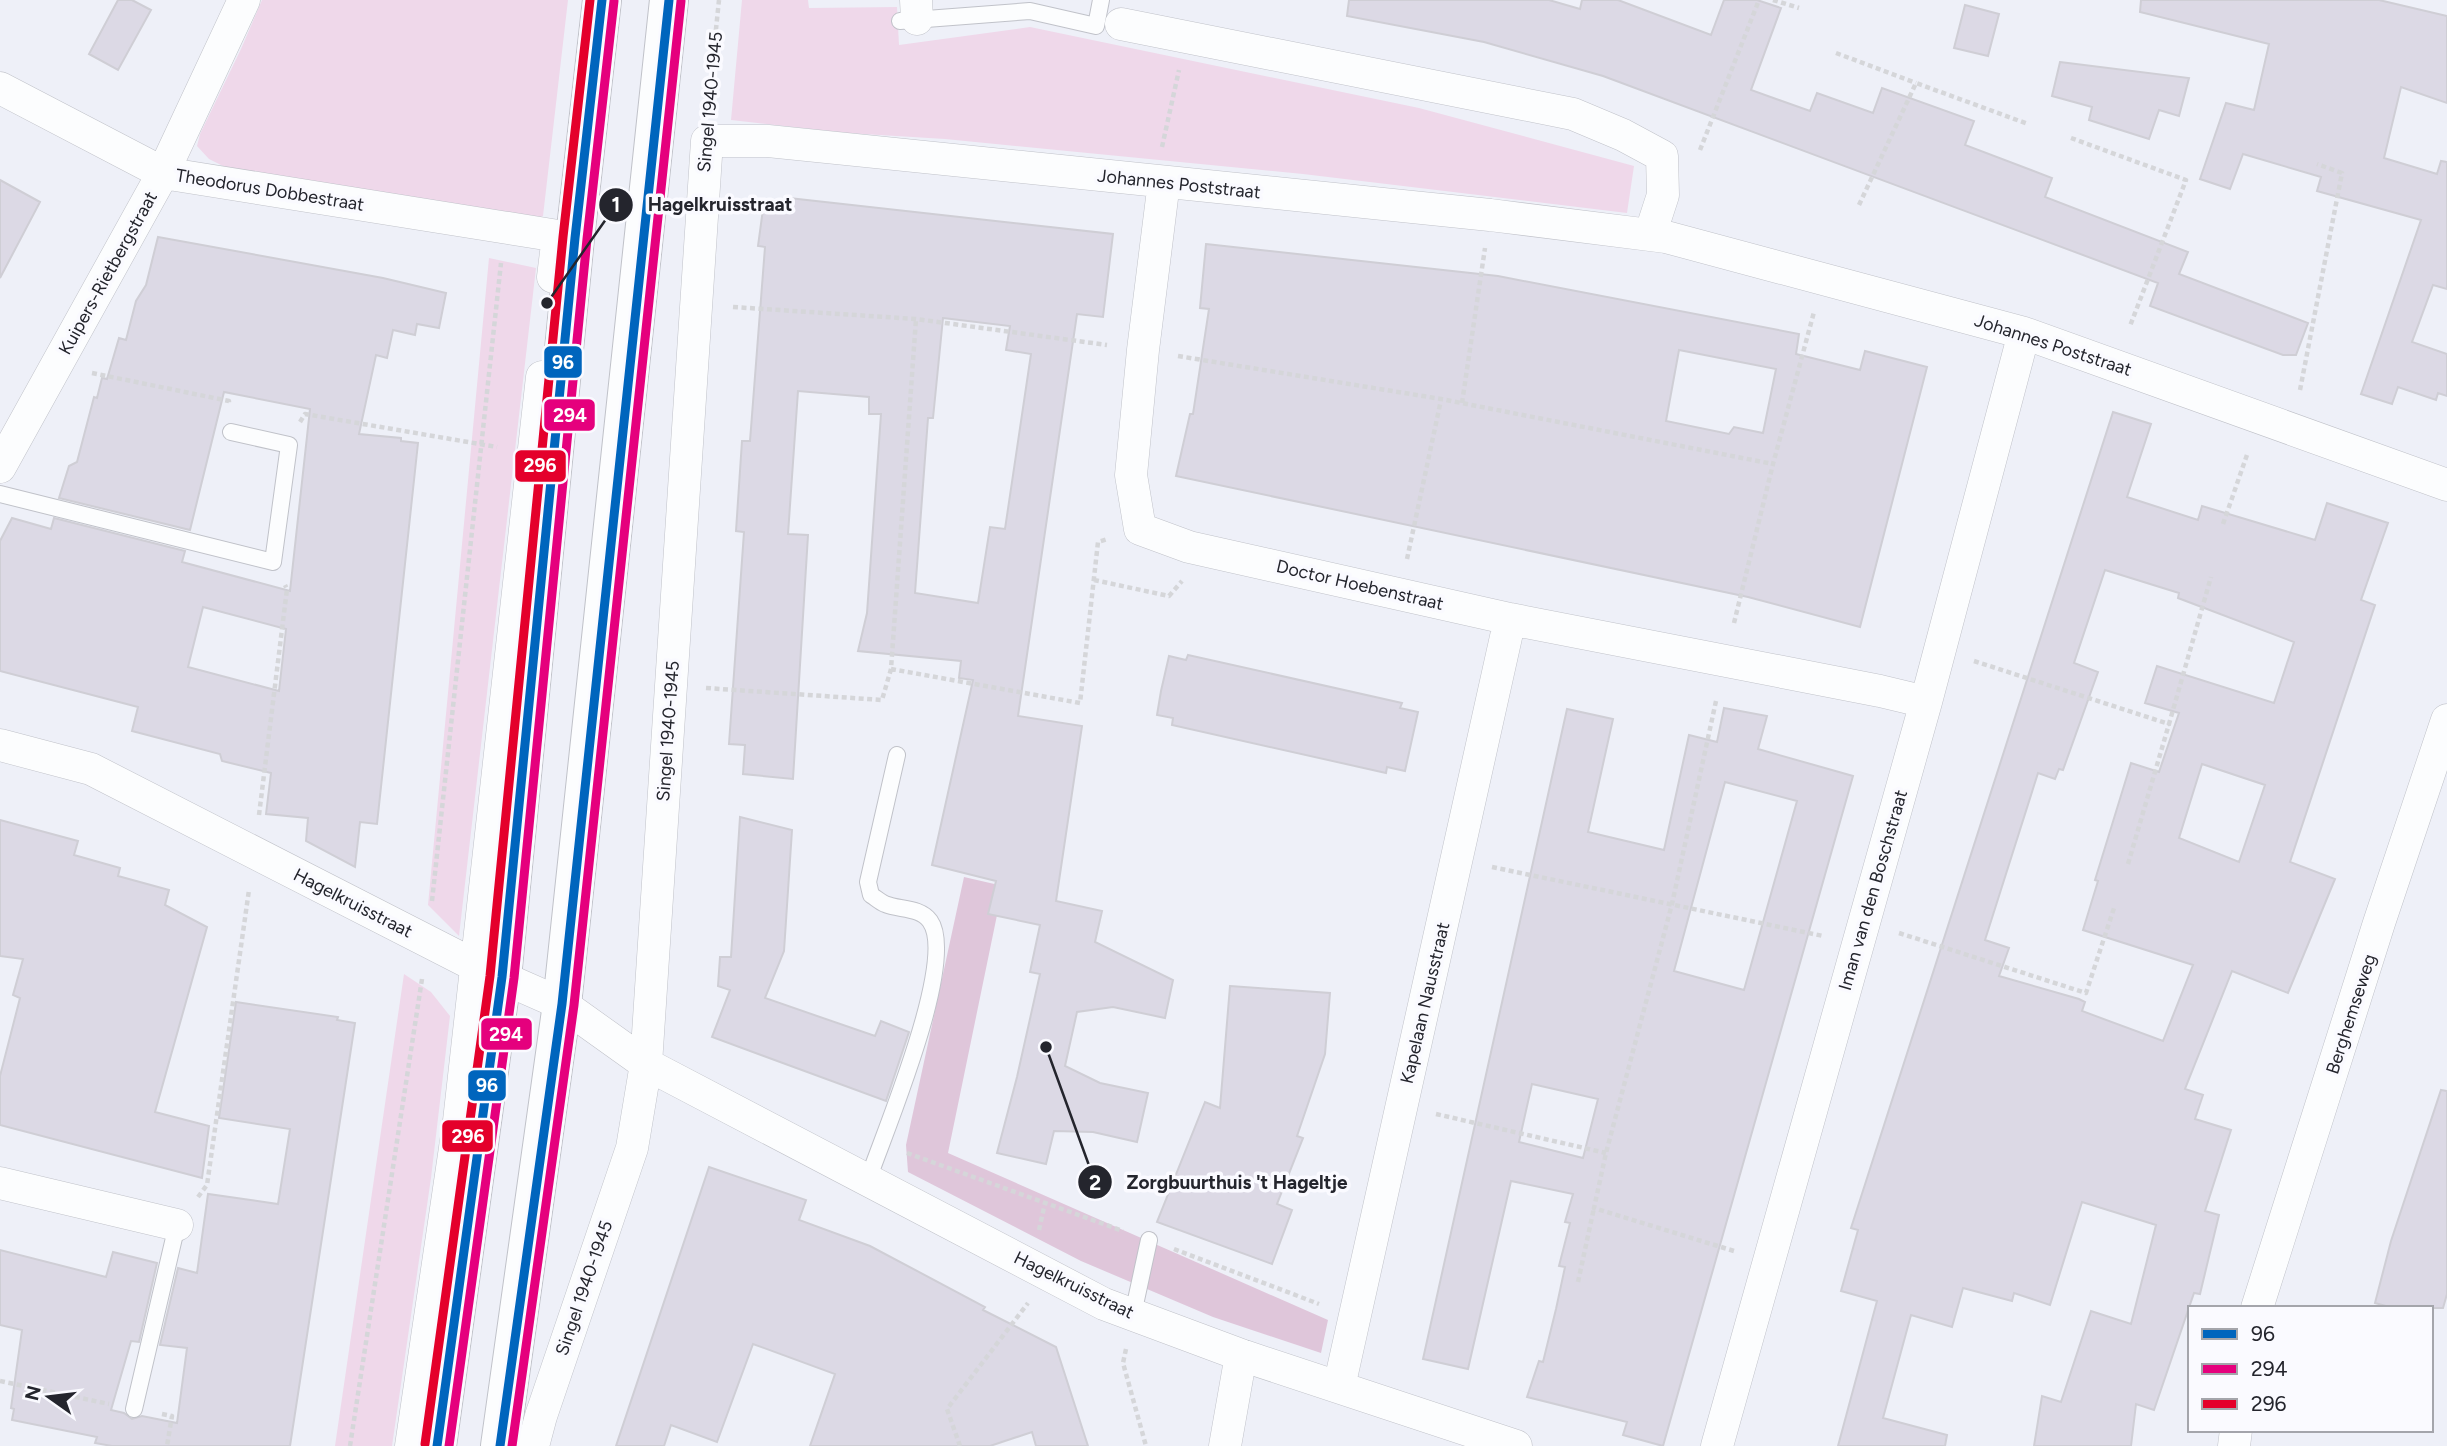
<svg xmlns="http://www.w3.org/2000/svg" width="2447" height="1446" viewBox="0 0 2447 1446" font-family="Figtree,sans-serif">
<rect width="100%" height="100%" fill="#eef0f8"/>
<path fill="#efd8ea" d="M262 0H568L543 216 522 223 496 222 225 167 209 159 197 146 200 134 241 49Z
M742 0H808L809 8 897 7 899 45 1030 27 1419 108 1634 166 1627 213 1303 174 945 139 847 133 731 120Z
M489 258 536 268 459 936 428 905Z
M404 974 431 992 450 1016 431 1178 392 1446H335Z"/>
<path fill="#dfc6da" d="M964 877 1003 886 948 1153 1328 1320 1321 1353 1213 1317 1081 1261 908 1172 906 1145Z"/>
<path fill="#dcd9e5" stroke="#cfced5" stroke-width="2" fill-rule="evenodd" d="M118 0H132L151 10 118 70 89 54Z
M1349 0H1549L1580 9 1582 0H1618L1711 35 1724 0H1757L1781 8 1751 90 1810 111 1817 93 1873 113 1882 88 1974 121 1965 145 2052 178 2045 197 2188 252 2179 274 2308 323 2296 355H2283L2150 306 2158 283 1603 76 1484 42 1347 16Z
M2141 0H2379L2447 16V103L2401 87 2384 158 2437 174 2441 161 2447 162V289L2433 285 2412 342 2447 354V396L2438 393 2436 400 2398 387 2392 404 2361 394 2421 220 2317 191 2321 177 2243 154 2230 189 2200 179 2226 103 2254 110 2269 44 2140 12Z
M1965 5 1999 14 1988 56 1954 48Z
M2060 62 2189 78 2179 116 2159 110 2149 139 2089 120 2092 107 2052 96Z
M0 180 40 202 0 278Z
M789 198 1113 234 1103 317 1077 314 1018 716 1082 726 1056 901 1102 911 1095 942 1173 980 1165 1018 1113 1007 1077 1012 1065 1066 1100 1083 1148 1093 1137 1142 1093 1132 1054 1131 1046 1164 997 1153 1017 1077 1040 974 1030 972 1040 925 988 914 996 881 932 865 973 680 959 678 961 661 858 651 867 613 881 414H869V397L798 391 788 534 808 535 793 779 743 774 745 745 729 744 744 532 736 531 742 441H750L765 247 758 246 763 209 788 212ZM943 318 1010 326 1006 350 1031 354 1005 529 990 527 978 603 915 593 928 418H933Z
M158 237 383 278 446 293 439 328 417 324 415 335 393 330 387 358 376 355 359 434 401 438V441L418 443 377 824 360 822 355 867 306 841 308 818 266 814 271 773 222 761 220 754 132 731 138 707 0 671V541L12 518 51 529 54 518 185 551 182 562 290 591 310 409 224 392 190 530 59 498 69 466 77 462 94 397 97 398 102 378 107 379 119 338 126 340 136 301 146 285ZM203 607 286 629 279 691 188 667Z
M1206 244 1498 276 1799 334 1796 354 1860 370 1865 351 1927 367 1860 627 1748 597 1176 476 1190 414H1193L1209 309 1200 308ZM1679 350 1776 369 1763 433 1734 427 1729 434 1666 421Z
M2113 412 2151 424 2127 497 2198 520 2202 506 2315 540 2327 503 2388 523 2361 600 2375 605 2290 862 2335 879 2288 993 2232 971 2185 1089 2203 1095 2195 1119 2231 1130 2205 1211 2219 1215 2200 1294 2194 1293 2154 1410 2136 1404 2131 1446H2034L2042 1396 2061 1402 2091 1311 2131 1324 2156 1225 2082 1202 2050 1305 2014 1293 2012 1301 1963 1288 1952 1327 1911 1315 1883 1418 1947 1435 1945 1446H1838L1877 1301 1841 1291 1858 1230 1851 1228ZM2105 570 2179 593 2178 598 2294 642 2274 703 2157 666 2145 703 2179 713 2159 772 2131 763 2095 880 2098 881 2083 930 2193 965 2163 1041 2082 1011 2085 1002 2079 999 1999 976 2009 948 1985 940 2038 773 2055 779 2059 769 2063 770 2098 672 2074 663ZM2202 764 2265 785 2239 862 2179 838Z
M1188 655 1402 703 1400 708 1418 712 1405 771 1387 767 1386 773 1172 725 1173 718 1157 715 1161 691 1169 656 1186 660Z
M1724 708 1767 716 1758 749 1853 776 1663 1446 1623 1435 1627 1422 1527 1397 1539 1361 1543 1362 1556 1309 1565 1267 1559 1266 1570 1223 1565 1222 1573 1194 1511 1181 1468 1369 1423 1359 1567 709 1613 719 1588 832 1664 850 1689 735 1717 742ZM1725 782 1797 801 1744 990 1674 971ZM1532 1084 1598 1099 1583 1158 1519 1142Z
M740 817 792 830 784 951 765 998 875 1036 881 1021 909 1032 886 1101 712 1037 730 990 718 986 720 957H731Z
M0 820 78 841 74 855 120 868 118 876 169 890 165 905 207 927 155 1112 209 1126 202 1178 0 1125V1076L20 998 13 995 23 959 0 956Z
M1230 986 1330 993 1325 1054 1297 1136 1303 1138 1277 1204 1292 1210 1272 1264 1157 1222 1205 1102 1220 1108Z
M236 1002 338 1017 337 1020 355 1023 290 1446H112L95 1443 97 1437 12 1420 14 1409 11 1408 22 1330 0 1325V1250L106 1277 113 1252 157 1263 139 1342 131 1341 111 1410 124 1413 132 1419 142 1416 177 1423 187 1348 160 1345 178 1268 197 1273 208 1194 278 1204 290 1129 219 1118Z
M2441 1090 2447 1091V1294L2443 1308H2393L2375 1303 2391 1241Z
M709 1167 806 1200 799 1220 870 1246 985 1307 983 1310 1056 1347 1088 1446H1036L1032 1432 990 1446H810L835 1374 753 1344 717 1442 671 1425 664 1446H616Z"/>
<g fill="none" stroke-linecap="round" stroke-linejoin="round">
<g stroke="#c0c2c9" stroke-width="18">
<path id="lane" d="M900 21 1030 11 1096 26 1101 0
M0 494 273 562 289 445 231 432
M868 1180C884 1133 958 960 930 921 920 907 899 910 885 904 880 902 876 898 871 895L868 882 897 755
M1133 1314 1149 1240
M134 1409 177 1225"/>
</g>
<g stroke="#c0c2c9" stroke-width="33">
<path id="street" d="M916 0 917 19
M1121 24 1573 114 1623 135 1662 156 1663 195 1650 235
M0 88 163 173 558 236 553 277
M1164 182 1143 350 1131 475 1140 529 1189 547 1510 619 1880 691 1926 702
M0 467 163 173 244 0
M0 745 91 769 476 966 562 1004 646 1064 1104 1304 1241 1355 1516 1446
M0 1183 177 1225
M2257 1308 2379 923 2447 720
M1339 1387 1510 619
M411 1446 459 1121 542 377
M533 1446 541 1416 632 1148 646 1064 707 141H768L1490 215 1666 237 2024 333 2447 485
M1225 1446 1241 1355
M1717 1446 1926 702 2024 333
M2234 1446 2236 1430"/>
</g>
<g stroke="#c0c2c9" stroke-width="40">
<path id="secondary" d="M437 1446 502 977 575 238 602 0
M500 1446 562 1004 669 0"/>
</g>
<path stroke="#d5d6d9" stroke-width="4.5" stroke-dasharray="5 3.5" stroke-linecap="butt" d="M1773 0 1799 8
M1836 53 1916 83
M708 106 719 0
M2071 138 2186 180 2130 326
M1162 147 1179 70
M1700 150 1759 0
M1859 205 1916 83 2028 124
M733 307 916 319 1107 345
M1178 356 1441 399 1773 464
M92 373 229 401V403
M2300 390 2342 173 2317 164
M1462 403 1485 248
M300 422 305 414 497 447
M2223 524 2248 452
M1407 559 1441 400
M1094 580 1169 596 1182 581
M1734 623 1773 464 1814 312
M1974 661 2169 724 2211 577
M891 669 1080 703 1098 542 1108 539
M706 688 882 700 891 669 916 319
M1716 701 1672 904 1606 1153 1594 1208 1734 1251
M259 815 287 589 285 585
M2128 864 2169 724
M1492 867 1823 936
M432 901 501 263
M1899 933 2086 993 2115 905
M1436 1114 1606 1153
M907 1153 1123 1231
M198 1197 207 1185 249 890
M1039 1230 1045 1203
M1174 1249 1319 1304
M1578 1282 1594 1208
M1126 1349 1123 1363 1146 1446
M0 1381 109 1404
M162 1414 172 1416 167 1446
M350 1446 422 979
M960 1446 947 1409 1028 1303"/>
<use href="#lane" stroke="#fcfdfe" stroke-width="16"/>
<use href="#street" stroke="#fcfdfe" stroke-width="32"/>
<use href="#secondary" stroke="#fcfdfe" stroke-width="38"/>
<g stroke="#fafaff" stroke-width="14">
<path id="bus-1" d="M437 1446 502 977 575 238 602 0
M500 1446 562 1004 669 0"/>
</g>
<g stroke="#fafaff" stroke-width="14">
<path id="bus-2" d="M449 1446 514 978 587 239 614 1
M512 1446 574 1005 681 1"/>
</g>
<g stroke="#fafaff" stroke-width="14">
<path id="bus-3" d="M425 1444 490 976 563 237 590 0"/>
</g>
<use href="#bus-1" stroke="#0065bd" stroke-width="9"/>
<use href="#bus-2" stroke="#e5007d" stroke-width="9"/>
<use href="#bus-3" stroke="#e4002b" stroke-width="9"/>
</g>
<g text-anchor="middle" dominant-baseline="central" stroke-width="7" stroke-linejoin="round" paint-order="stroke">
<g font-size="18" fill="#24252d" stroke="#fafaff">
<text transform="translate(710 102) rotate(-85)">Singel 1940-1945</text>
<text transform="translate(1179 184) rotate(6)">Johannes Poststraat</text>
<text transform="translate(270 190) rotate(9)">Theodorus Dobbestraat</text>
<text transform="translate(108 273) rotate(-61)">Kuipers-Rietbergstraat</text>
<text transform="translate(2053 345) rotate(18)">Johannes Poststraat</text>
<text transform="translate(1360 585) rotate(13)">Doctor Hoebenstraat</text>
<text transform="translate(668 731) rotate(-86)">Singel 1940-1945</text>
<text transform="translate(1873 890) rotate(-74)">Iman van den Boschstraat</text>
<text transform="translate(353 903) rotate(27)">Hagelkruisstraat</text>
<text transform="translate(1425 1003) rotate(-77)">Kapelaan Nausstraat</text>
<text transform="translate(2351 1014) rotate(-72)">Berghemseweg</text>
<text transform="translate(1074 1285) rotate(26)">Hagelkruisstraat</text>
<text transform="translate(584 1288) rotate(-71)">Singel 1940-1945</text>
</g>
</g>
<path fill="none" stroke="#24252d" stroke-width="2.5" d="M547 303L616 205M1046 1047L1095 1182"/>
<g fill="#24252d" stroke="#fafaff" stroke-width="2.5">
<circle cx="547" cy="303" r="7"/>
<circle cx="1046" cy="1047" r="7"/>
<circle cx="616" cy="205" r="18"/>
<circle cx="1095" cy="1182" r="18"/>
</g>
<g font-size="21" text-anchor="middle" font-weight="bold" fill="#fff">
<text x="616" y="212">1</text>
<text x="1095" y="1190">2</text>
</g>
<g font-size="19" text-anchor="middle" font-weight="bold" fill="#24252d" stroke="#fafaff" stroke-width="7" stroke-linejoin="round" paint-order="stroke">
<text x="720" y="211">Hagelkruisstraat</text>
<text x="1237" y="1189">Zorgbuurthuis 't Hageltje</text>
</g>
<g stroke="#fafaff" stroke-width="2.5">
<rect x="543" y="345" width="40" height="34" rx="7" fill="#0065bd"/>
<rect x="543" y="398" width="53" height="34" rx="7" fill="#e5007d"/>
<rect x="514" y="449" width="53" height="34" rx="7" fill="#e4002b"/>
<rect x="480" y="1017" width="53" height="34" rx="7" fill="#e5007d"/>
<rect x="467" y="1069" width="40" height="33" rx="7" fill="#0065bd"/>
<rect x="441" y="1119" width="53" height="34" rx="7" fill="#e4002b"/>
</g>
<g font-size="19" text-anchor="middle" font-weight="bold" fill="#fff">
<text x="563" y="369">96</text>
<text x="570" y="422">294</text>
<text x="540" y="472">296</text>
<text x="506" y="1041">294</text>
<text x="487" y="1092">96</text>
<text x="468" y="1143">296</text>
</g>
<rect x="2188" y="1306" width="245" height="126" fill="#fafaff" stroke="#a4a5ab" stroke-width="2"/>
<rect x="2202" y="1329" width="35" height="10" fill="#0065bd" stroke="#a4a5ab" stroke-width="2"/>
<text x="2251" y="1341" font-size="21" fill="#24252d">96</text>
<rect x="2202" y="1364" width="35" height="10" fill="#e5007d" stroke="#a4a5ab" stroke-width="2"/>
<text x="2251" y="1376" font-size="21" fill="#24252d">294</text>
<rect x="2202" y="1399" width="35" height="10" fill="#e4002b" stroke="#a4a5ab" stroke-width="2"/>
<text x="2251" y="1411" font-size="21" fill="#24252d">296</text>
<g transform="translate(49 1397) rotate(284)" stroke="#fafaff" stroke-width="5" paint-order="stroke">
<path d="M0-5L12 26L0 18L-12 26Z" fill="#24252d"/>
<text y="-10" font-size="19" font-weight="bold" text-anchor="middle" fill="#24252d">N</text>
</g>
</svg>
